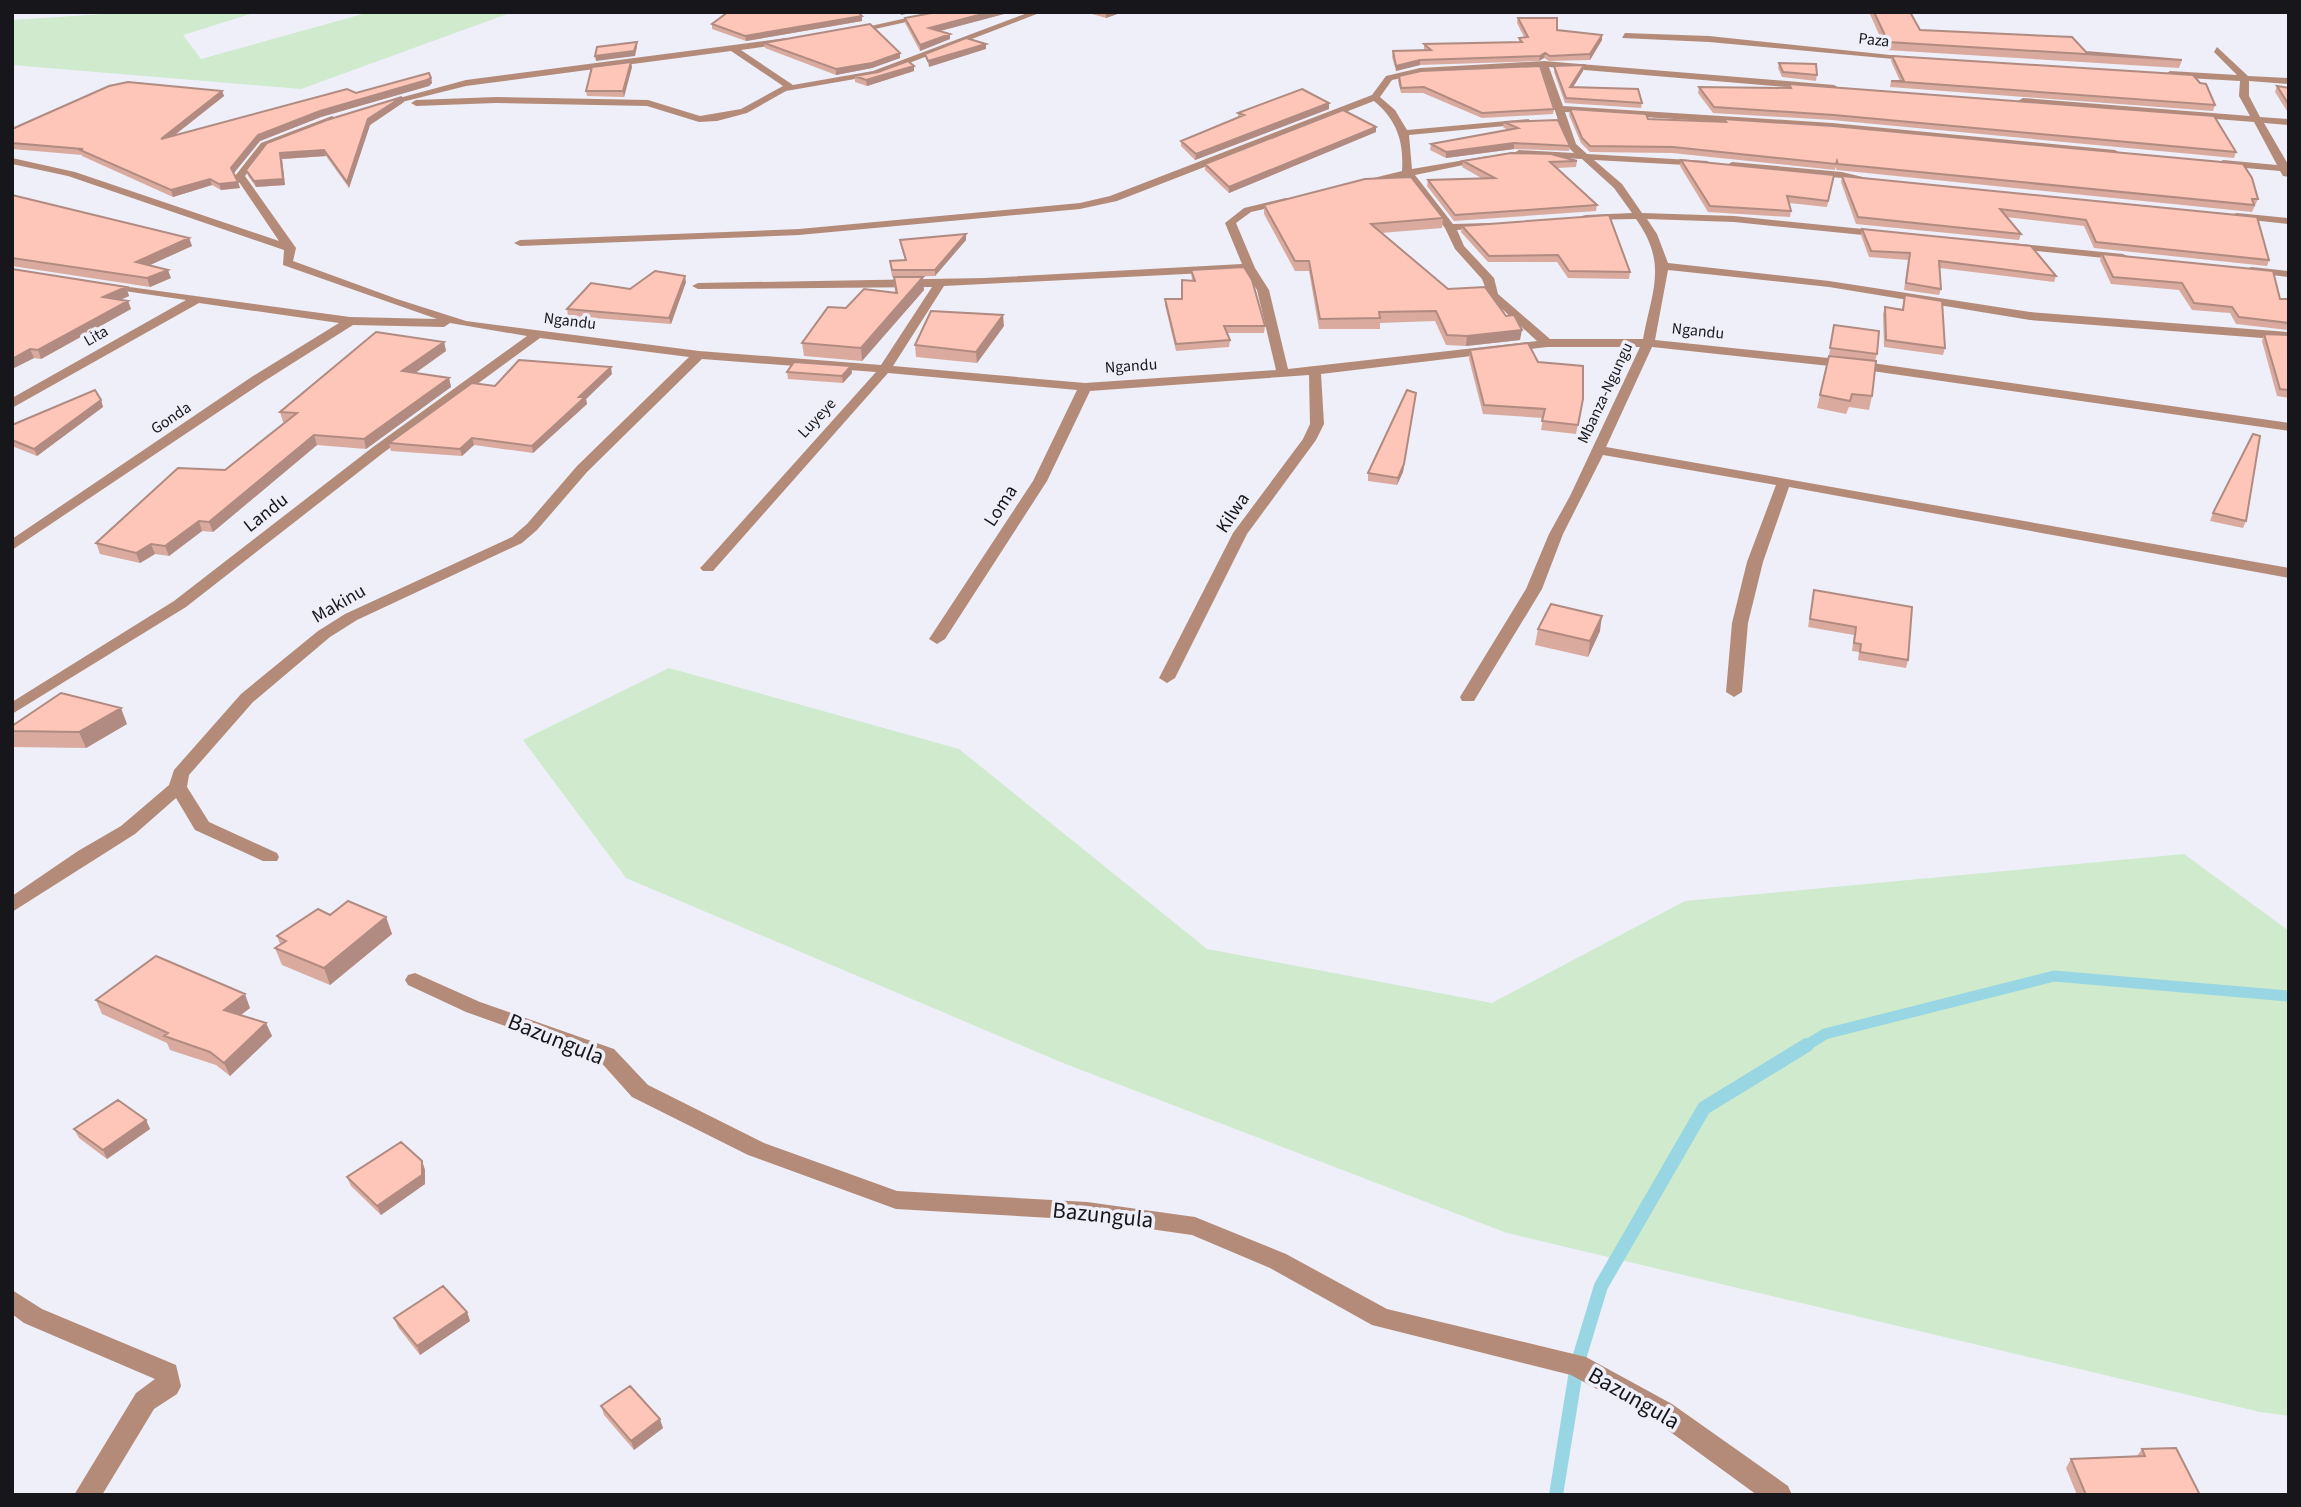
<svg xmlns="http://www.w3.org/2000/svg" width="2301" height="1507" viewBox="0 0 2301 1507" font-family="'Source Sans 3',sans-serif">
<rect width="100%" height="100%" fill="#eeeff9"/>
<path fill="#cfeacd" d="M135 12H257L183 35 201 59 370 12H513L301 89 12 65V20Z
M669 668 959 749 1207 949 1492 1003 1685 901 2184 854 2289 931V1416L2260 1412 1507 1233 1063 1063 626 878 523 740Z"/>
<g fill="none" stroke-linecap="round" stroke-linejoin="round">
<path stroke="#97d6e2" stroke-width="11" d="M1804 1047 1825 1034 2054 976 2289 996"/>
<path stroke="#97d6e2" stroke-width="14" d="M1556 1495 1577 1365 1601 1286 1704 1108 1807 1045"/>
<path fill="#b48b79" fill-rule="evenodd" d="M934 12H952L852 34 848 31Z
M1030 12H1042L878 75 786 91 747 113 717 121 699 122 647 106 496 103 416 106 411 103 416 100 496 97 648 100 700 116 741 109 783 86 731 51 466 86 382 107 377 104 466 80 786 38 789 43 741 50 793 85 873 71Z
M1625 33 1709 36 1919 58 1915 61 1709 42 1622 38Z
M2217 47 2248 76 2289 78V84L2249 81V96L2260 117 2289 119V125L2264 123 2289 166V177L2283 176 2280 171 2223 166 2218 163 2223 160 2277 165 2254 122 2023 104 2018 101 2023 98 2250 116 2239 96 2240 81 2170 77 2166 74 2170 71 2237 75 2214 52Z
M1544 61 1834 85 1839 88 1834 91 1549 67 1563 106 1832 123 2115 150 2120 153 2115 156 1832 129 1565 112 1576 144 1587 154 1708 161V165L1704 166 1594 160 1622 184 1642 213 1734 216 1883 231 1888 234 1883 237 1734 222 1647 219 1657 234 1668 263 1829 281 2030 312 2289 332V340L2030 320 1829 287 1668 270 1655 340 1858 361 2289 423V431L1858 369 1652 347 1606 447 2289 568V578L1789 487 1763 562 1748 623 1742 692 1734 697 1726 692 1732 623 1747 562 1776 485 1603 455 1563 534 1542 589 1474 701H1462L1460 697 1526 589 1549 534 1570 496 1640 347H1547L1321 374 1324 424 1316 440 1247 534 1175 678 1167 683 1159 678 1233 533 1303 439 1310 424 1309 375 1090 391 1047 481 945 639 937 644 929 639 1033 481 1077 390 888 373 713 571H703L700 568 703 565 876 372 702 359 587 472 537 530 522 543 357 620 330 637 253 702 189 775 187 787 209 822 277 853 279 857 277 861H263L195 830 176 798 135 834 12 912V896L78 851 121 826 169 785 174 770 241 694 318 631 345 614 512 537 527 524 577 466 689 357 540 338 383 453 186 607 12 714V702L174 601 373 447 527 336 450 323 444 327 353 325 263 382 12 550V539L253 376 339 323 199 303 12 408V398L186 300 104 288 98 285 100 283 350 317 437 319 283 265 284 250 68 176 12 164V158L75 172 279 241 235 176 261 143 332 116 337 119 335 121 267 147 245 176 296 248 293 261 397 299 466 321 699 351 881 365 932 287 698 289 692 286 698 283 984 278 1242 264 1225 223 1244 208 1286 198 1291 201 1290 203 1251 212 1236 223 1255 268 1269 290 1288 369 1537 341 1489 297 1482 279 1455 249 1445 228 1406 177 1354 187 1349 184 1402 171C1404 142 1397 120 1374 101L1117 201 1080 209 799 235 520 246 514 243 520 240 799 229 1080 203 1110 196 1372 95 1386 76 1420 68ZM1541 67 1566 145 1574 153 1519 150 1514 153 1519 156 1582 159 1614 188 1632 213 1586 215 1582 216V220L1636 219C1668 264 1652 290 1643 339H1550L1498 294 1494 278 1464 246 1457 230 1485 228 1489 227V223L1453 224 1415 175 1488 160V156L1412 169 1409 135 1526 124 1529 123V119L1407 130 1395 110 1380 97 1392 80 1420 74ZM1245 271 1257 290 1276 370 1085 383 893 366 944 286Z
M1732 162 1842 172 1883 182 1878 185 1842 178 1728 167 1727 165Z
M2237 213 2289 218V224L2233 218V214Z
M2012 243 2123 254 2129 257 2123 260 2008 248 2006 246Z
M2252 267 2289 271V277L2248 272V268Z
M415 973 480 1002 614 1049 648 1085 764 1143 897 1191 1087 1202 1195 1217 1286 1254 1387 1309 1586 1357 1672 1404 1788 1486 1792 1495H1757L1654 1420 1571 1375 1372 1325 1270 1268 1192 1235 1087 1220 896 1209 748 1155 632 1097 598 1059 466 1012 408 985 405 980 408 975Z
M12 1290 42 1309 176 1365 181 1386 177 1394 154 1409 102 1495H74L136 1393 155 1379 24 1323 12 1314Z"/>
</g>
<path fill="#daaa9e" d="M1085 12H1123L1106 18Z
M1869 12H1910L1920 30 2086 52 2182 60 2179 68 1886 50Z
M1004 14 939 31 950 39 920 51 905 23V18Z
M862 16V21L746 41 712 29V24Z
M1518 18 1557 30 1602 40 1590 60 1549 61 1544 58 1539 61 1420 65 1396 71 1392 57 1393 51 1424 50V44L1519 42V38L1524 37 1517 23Z
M764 43 900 53V58L872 68 836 75 765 48Z
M1892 56 2215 105 2213 111 1890 87 1891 81H1900L1891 61Z
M1779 63 1817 75 1816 81 1782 77 1778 68Z
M1584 65 1583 71 1573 87 1642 103 1641 108 1565 103 1554 72V66Z
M632 67 624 97 587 96 586 91Z
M914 71 867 86 855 82V76Z
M1399 76 1554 109 1553 114 1482 118 1423 93H1401L1398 81Z
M431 78 432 83 429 86 321 117 260 141 234 173 240 188 221 190 212 185 173 197 82 156V155L12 149V129L222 91 224 96 175 135 356 93Z
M1789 84 2236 152 2234 158 1832 120 1713 113 1698 93 1699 87 1788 88Z
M2277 86 2289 88V114L2275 92Z
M404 102 370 125 349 188 326 156 282 159 285 185 256 187 248 176 246 170Z
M1329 103V109L1195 160 1181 146V141L1238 117V113Z
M1570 109 1648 119 1722 122 1723 119 2258 199 2252 212 1837 170 1835 167V170L1672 153 1590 152 1581 143 1569 115Z
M1504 122 1570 146 1569 151 1514 149 1446 158 1430 150 1431 144 1508 130 1503 127Z
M1376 132 1229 193 1205 170V164Z
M1681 160 1834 175 1827 207 1789 203 1791 211 1790 217 1708 212 1680 166Z
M1463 161H1577L1576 167 1557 168 1597 205 1596 211 1454 221 1427 186 1428 180 1483 179 1462 167Z
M1842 176 2257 217 2269 260 2267 266 2094 248 2084 226 2006 217 2021 234 2019 240 1856 224 1841 182Z
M12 195 189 238 192 246 150 265 171 278 150 287 12 266Z
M1264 205 1443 218 1442 228 1381 233 1448 289 1520 340 1466 346 1446 345 1435 321 1380 323V329H1319L1309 271H1295L1264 214Z
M1462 226 1630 272 1629 279 1568 278 1557 262H1488L1461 232Z
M1862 229 2056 276 2054 282 1940 268 1941 289 1939 295 1904 290 1908 260 1869 257 1861 235Z
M966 234V240L935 276 892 277 890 261 905 260 901 247 900 240Z
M2102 254 2280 299H2289V330L2236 324 2230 313 2192 310 2179 290 2111 284 2100 260Z
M12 269 126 287 129 296 120 300 128 301 131 309 41 359 34 358 12 369Z
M1191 270 1265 326 1264 333H1227L1230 340 1229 347 1176 351 1165 305V299H1182L1192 281Z
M894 277 924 290 862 361 804 356 802 343 846 308 895 292Z
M686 282 671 324 568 316 567 309Z
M1905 295 1945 348 1943 355 1884 347 1883 314 1885 307 1902 309Z
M1834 325 1877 354 1875 361 1829 355Z
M1004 326 977 363 916 357 915 345Z
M2264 334 2289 335V398L2277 396 2262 341Z
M444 342 446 351 415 373 449 378 451 387 366 449 317 445 213 532 202 531 169 556 155 554 140 563 100 554 96 543 225 470 286 422H283L280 412Z
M1470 350 1538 362 1583 399 1576 434 1541 430 1543 418 1483 414 1469 359Z
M1829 356 1872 396 1869 410 1849 407 1846 414 1817 408Z
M851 366 852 373 843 383 788 379 787 372Z
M612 374 586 399 587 404 533 453 474 445 462 456 391 451 389 443 495 386Z
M1416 393 1403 472 1397 485 1368 481V473Z
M101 400 103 407 37 456 12 446V425Z
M2213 513 2246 521 2243 528 2210 521Z
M1814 590 1908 660 1906 668 1858 660 1859 652 1852 651 1854 635 1808 627Z
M1538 629 1600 631 1588 657 1535 645Z
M127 724 86 748 12 747V726Z
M330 915 386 917 392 934 330 985 282 965 275 948 280 944 277 936Z
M96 1000 250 1008 241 1015 266 1023 272 1036 230 1076 216 1065 170 1050 167 1043 102 1014Z
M146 1120 150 1129 107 1159 79 1138 74 1129Z
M422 1161 425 1170V1184L381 1215 351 1186 347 1177Z
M467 1312 470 1321 420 1355 398 1327 394 1318Z
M601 1406 663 1428 634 1450 604 1415Z
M2142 1449 2200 1495H2077L2066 1468 2071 1459 2137 1456Z"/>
<path fill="#b18b81" d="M900 12H915L901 15Z
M990 12H1004V14L929 34V28Z
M1123 12 1106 18V13Z
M862 16V21L746 41 745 36Z
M950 34V39L920 51V45Z
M1602 35V40L1590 60V54Z
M637 42V47L635 56 596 61 595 56Z
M986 44V49L929 67 928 61Z
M900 53V58L872 68 836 75V69Z
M1545 53 1544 58 1539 61 1540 56Z
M1420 60V65L1396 71V66Z
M631 62 632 67 624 97 623 91Z
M1584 65 1583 71 1570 92V87Z
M914 66V71L867 86 866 80Z
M431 78 432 83 429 86 321 117 260 141 233 174 231 168 258 135 320 111Z
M222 91 224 96 163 144 161 139Z
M402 97 404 102 370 125 349 188 347 182 368 119Z
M1329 103V109L1195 160 1196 154Z
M1376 127V132L1229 193V187Z
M1514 143V149L1446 158V152Z
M324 150 326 156 282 159 285 185 256 187 254 181 280 153Z
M210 179 212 185 173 197 171 190Z
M238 182 240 188 221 190 219 184Z
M966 234V240L935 276V270Z
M189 238 192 246 139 270 136 262Z
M168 270 171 278 150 287 147 278Z
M685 276 686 282 671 324 669 318Z
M923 277 924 290 862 361 861 348Z
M126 287 129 296 106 306 103 297Z
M128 301 131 309 41 359 38 350Z
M1003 315 1004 326 977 363 976 352Z
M1522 330 1520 340 1466 346 1467 336Z
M444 342 446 351 404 381 402 371Z
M30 349 34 358 12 369V359Z
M851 366 852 373 843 383 842 376Z
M611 367 612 374 586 399 587 404 533 453 532 446 579 397Z
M449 378 451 387 366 449 364 439Z
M1416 393 1403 472 1397 485 1398 478Z
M101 400 103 407 37 456 34 449Z
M314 435 317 445 213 532 209 522Z
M472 438 474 445 462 456 460 449Z
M199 521 202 531 169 556 165 546Z
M151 544 155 554 140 563 136 553Z
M1602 616 1600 631 1588 657 1590 641Z
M121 708 127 724 86 748 79 732Z
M386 917 392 934 330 985 324 968Z
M245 994 250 1008 230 1023 224 1010Z
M266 1023 272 1036 230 1076 224 1063Z
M146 1120 150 1129 107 1159 103 1150Z
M422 1161 425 1170V1184L381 1215 377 1206Z
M467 1312 470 1321 420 1355 417 1346Z
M660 1419 663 1428 634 1450 631 1441Z"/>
<path fill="#fdc6b8" stroke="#b18b81" stroke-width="2" d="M728 12H858L862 16 745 36 712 24Z
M937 12H990L929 28 950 34 920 45 905 18Z
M1874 12H1910L1920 30 2072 37 2086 52 2182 60 1888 42Z
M1518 18H1557V30L1602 35 1590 54 1550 56 1545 53 1540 56 1420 60 1396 66 1393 51 1431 50 1424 44 1522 42 1519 38 1528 37Z
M870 24 900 53 872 63 836 69 764 43Z
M966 38 986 44 928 61 925 54Z
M637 42 634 51 595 56 597 47Z
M1892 56 2193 75 2200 83 2206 84 2215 105 1891 81H1904Z
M908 61 914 66 866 80 855 76 878 72Z
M631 62 623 91H586L592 67Z
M1779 63 1816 64 1817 75 1783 72Z
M1584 65 1570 87 1638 89 1642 103 1566 98 1554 66Z
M1540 66 1554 109 1482 113 1424 87 1401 88 1399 76 1421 71Z
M429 73 431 78 427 80 320 111 258 135 231 168 238 182 219 184 210 179 171 190 80 150 83 149 12 143V129L109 86 128 82 222 91 161 139 347 89 356 93Z
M1789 84 2214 116 2236 152 1834 115 1714 107 1699 87 1791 88Z
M2277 86 2289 88V105Z
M1302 89 1329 103 1196 154 1181 141 1244 115 1238 113Z
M402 97 368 119 347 182 324 150 280 153 283 179 254 181 246 170 267 143 327 120Z
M1570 109 1646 114 1648 119 1726 122 1723 119 1833 126 2243 164 2252 178 2258 199H2252L2254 205 1838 164 1837 161 1836 164 1673 147 1590 146 1582 138Z
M1343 110 1376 127 1229 187 1205 164Z
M1558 120 1570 146 1514 143 1446 152 1431 144 1518 128 1504 122Z
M1511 153 1551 154 1577 161 1550 162 1597 205 1455 215 1428 180 1495 178 1463 161Z
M1681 160 1834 175 1828 201 1787 196 1791 211 1710 206Z
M1842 176 2257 217 2269 260 2096 242 2086 220 2000 209 2021 234 1858 217Z
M1411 177 1443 218 1371 224 1448 289 1485 287 1506 316 1514 315 1522 330 1467 336 1447 335 1436 311 1379 312 1380 318 1320 319 1309 261H1295L1264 205 1365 179Z
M12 195 189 238 136 262 168 270 147 278 12 258Z
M1609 215 1630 272 1569 271 1558 255 1489 256 1462 226Z
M1862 229 2031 246 2056 276 1939 261 1941 289 1906 283 1910 253 1871 251Z
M966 234 935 270H892L890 261 906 260 900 240Z
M2102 254 2273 271 2280 299H2289V323L2239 317 2232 307 2194 303 2182 283 2113 277Z
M1244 267 1252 280 1265 326H1224L1230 340 1176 344 1165 299H1182V280L1195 281 1191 270Z
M12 269 126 287 103 297 128 301 38 350 30 349 12 359Z
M655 271 685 276 669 318 567 309 591 283 630 289Z
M894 277H923L861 348 802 343 828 307 846 308 864 289 897 293Z
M1905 295 1942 301 1945 348 1886 340 1885 307 1903 310Z
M931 311 1003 315 976 352 915 345Z
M1834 325 1879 331 1877 354 1830 348Z
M376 332 444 342 402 371 449 378 364 439 314 435 209 522 199 521 165 546 151 544 136 553 96 543 178 468 225 470 297 413 280 412Z
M2264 334 2289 335V390L2280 389Z
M1528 343 1538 362 1583 366V399L1578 425 1542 421 1545 409 1484 405 1470 350Z
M1829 356 1876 361 1872 396 1852 394 1850 401 1820 395Z
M519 360 611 367 579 397H585L532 446 472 438 460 449 389 443 472 383 495 386Z
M794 362 851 366 842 376 787 372Z
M95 390 101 400 34 449 12 440V425Z
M1407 390 1416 393 1404 464 1398 478 1368 473Z
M2253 434 2260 436 2246 521 2213 513Z
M1814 590 1912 607 1908 660 1860 652 1861 644 1854 643 1856 627 1810 619Z
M1551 604 1602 616 1590 641 1538 629Z
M61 693 121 708 79 732 12 731V726Z
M348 901 386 917 324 968 275 948 286 941 277 936 318 909 330 915Z
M156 956 245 994 224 1010 266 1023 224 1063 210 1052 164 1036 168 1033 96 1000Z
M118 1100 146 1120 103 1150 74 1129Z
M401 1142 422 1161V1175L377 1206 347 1177Z
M443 1286 467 1312 417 1346 394 1318Z
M630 1386 660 1419 631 1441 601 1406Z
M2176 1448 2200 1495H2086L2071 1459 2145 1456 2142 1449Z"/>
<g text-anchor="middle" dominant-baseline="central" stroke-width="7" stroke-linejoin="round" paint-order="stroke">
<g font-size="16" fill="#17171b" stroke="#eeeff9">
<text transform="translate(1874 40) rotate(6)">Paza</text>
<text transform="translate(570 321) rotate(7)">Ngandu</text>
<text transform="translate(1698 331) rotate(6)">Ngandu</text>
<text transform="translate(96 336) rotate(-30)">Lita</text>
<text transform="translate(1131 366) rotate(-4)">Ngandu</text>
<text transform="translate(1605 393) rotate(-65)">Mbanza-Ngungu</text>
<text transform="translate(171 418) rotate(-34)">Gonda</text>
<text transform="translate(817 418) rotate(-47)">Luyeye</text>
</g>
<g font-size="19" fill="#17171b" stroke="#eeeff9">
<text transform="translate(1001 506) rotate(-57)">Loma</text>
<text transform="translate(266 513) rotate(-38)">Landu</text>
<text transform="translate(1233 513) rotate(-56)">Kilwa</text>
<text transform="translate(339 604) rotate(-30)">Makinu</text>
</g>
<g font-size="23" fill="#17171b" stroke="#eeeff9">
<text transform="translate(556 1039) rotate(22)">Bazungula</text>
<text transform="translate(1103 1215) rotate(6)">Bazungula</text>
<text transform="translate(1634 1398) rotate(30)">Bazungula</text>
</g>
</g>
<rect width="2301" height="1507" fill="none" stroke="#17171b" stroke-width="28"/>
</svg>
